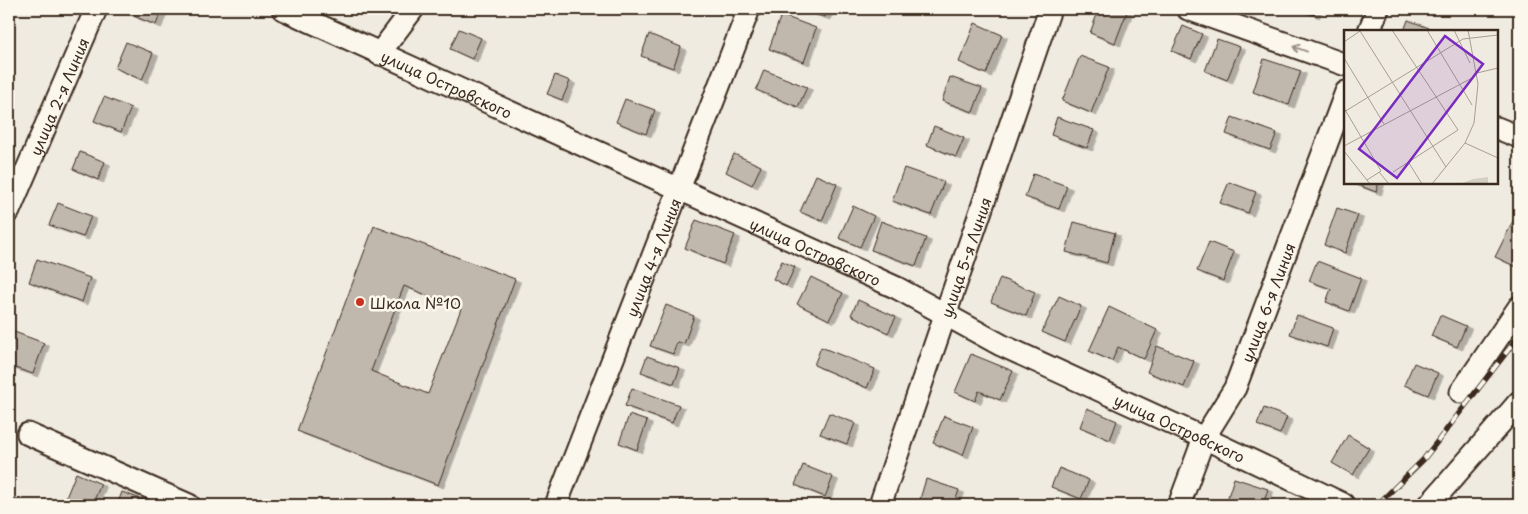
<svg xmlns="http://www.w3.org/2000/svg" width="1528" height="514" viewBox="0 0 1528 514" font-family="'Playpen Sans',sans-serif">
<defs>
<filter id="shadow"><feDropShadow dx="5.5" dy="3" stdDeviation="0" flood-color="#0004"/></filter>
</defs>
<rect width="100%" height="100%" fill="#f0ebe0"/>
<filter id="ink" filterUnits="userSpaceOnUse"><feTurbulence type="fractalNoise" baseFrequency=".02" numOctaves="2"/><feDisplacementMap in="SourceGraphic" scale="10" xChannelSelector="R" yChannelSelector="G"/><feConvolveMatrix kernelMatrix="1 2 1 2 8 2 1 2 1" color-interpolation-filters="sRGB"/></filter>
<g filter="url(#ink)">
<path fill="#c0b8ad" stroke="#3b2a1e" fill-rule="evenodd" filter="url(#shadow)" d="M136 9H162L156 25 133 16Z
M810 9H828L825 17 809 12Z
M1099 9H1128L1115 43 1090 33Z
M1297 9H1316L1314 15Z
M781 15 816 28 804 62 769 49Z
M1408 20 1437 31H1404Z
M975 23 1002 35 986 74 959 62Z
M1183 26 1202 34 1191 59 1172 51Z
M459 29 481 38 472 59 450 49Z
M649 34 681 47 673 68 641 56Z
M1217 39 1240 47 1227 80 1205 71Z
M126 42 153 53 142 80 115 68Z
M1080 56 1109 67 1091 113 1062 101Z
M1264 59 1301 71 1289 105 1253 92Z
M764 70 807 87 798 107 756 90Z
M555 75 570 81 562 100 547 94Z
M950 77 982 88 973 112 942 101Z
M104 97 131 108 121 132 94 121Z
M625 99 655 110 646 134 616 122Z
M1057 117 1094 130 1087 148 1051 135Z
M1232 117 1277 133 1270 150 1226 134Z
M934 126 964 138 956 157 927 145Z
M80 152 105 162 98 180 73 169Z
M734 154 761 166 752 185 726 172Z
M904 168 944 182 931 215 892 201Z
M1033 174 1067 186 1059 209 1025 197Z
M816 175 837 184 822 221 800 212Z
M1229 182 1256 192 1248 213 1220 203Z
M1350 182H1379L1376 192Z
M58 203 91 216 83 237 49 225Z
M853 206 874 216 860 247 839 238Z
M1337 208 1358 215 1345 253 1324 245Z
M1515 217 1519 219V268L1495 257Z
M696 220 735 235 723 264 685 248Z
M881 221 926 238 916 266 871 250Z
M1074 222 1115 233 1107 263 1066 252Z
M374 226 515 279 438 485 297 431ZM404 286 461 309 428 394 371 371Z
M1209 242 1234 252 1223 281 1197 271Z
M37 259 90 278 82 302 29 282Z
M782 261 795 267 786 286 773 279Z
M1317 261 1361 278 1349 311 1326 302 1331 289 1309 281Z
M811 277 843 293 829 320 797 304Z
M1000 278 1035 292 1026 316 991 302Z
M1059 296 1081 306 1065 342 1042 332Z
M858 300 896 317 888 333 851 315Z
M666 305 694 316 684 344 677 342 673 354 650 346Z
M1109 307 1157 330 1144 359 1118 347 1112 361 1089 351Z
M1297 315 1333 328 1327 347 1290 334Z
M1440 315 1466 326 1457 347 1431 336Z
M9 330 44 343 33 374 9 366Z
M1157 346 1194 361 1184 387 1147 372Z
M821 347 875 369 867 388 814 365Z
M971 354 1013 371 1000 400 979 391 975 401 955 392Z
M647 356 680 368 674 384 641 372Z
M1414 363 1438 373 1428 395 1404 385Z
M632 388 679 405 672 423 625 406Z
M1087 408 1117 421 1110 440 1080 427Z
M1264 408 1287 417 1280 434 1257 425Z
M829 413 855 423 847 444 820 434Z
M629 415 647 421 637 450 619 443Z
M944 416 973 427 963 455 933 443Z
M1348 435 1369 448 1353 475 1332 463Z
M803 465 833 477 825 497 795 485Z
M1059 468 1089 480 1081 499 1051 487Z
M76 473 101 484 92 505H63Z
M1234 478 1268 489 1263 505H1232L1226 503Z
M926 479 959 490 954 505H938L920 499Z
M122 492 155 504V505H117Z
M681 499 696 505H679Z"/>
<g fill="none" stroke-linecap="round" stroke-linejoin="round">
<g stroke="#3b2a1e" stroke-width="25">
<g id="street">
<path id="s1" d="M283 9 897 288 1001 345 1204 438 1343 504"/>
<path d="M1188 9 1346 65"/>
<path d="M1369 31 1378 9"/>
<path d="M379 54 413 9"/>
<path d="M1497 128 1519 137"/>
<path id="s2" d="M9 211 96 9"/>
<path d="M1461 392 1519 307"/>
<path d="M28 434 189 505"/>
<path id="s3" d="M556 505 749 9"/>
<path id="s4" d="M880 505 1050 9"/>
<path id="s5" d="M1179 505 1204 438 1235 388 1346 92"/>
<path d="M1429 505 1519 402"/>
</g>
</g>
<use href="#street" stroke="#fbf7ec" stroke-width="21"/>
<g stroke="#3b2a1e" stroke-width="5.5">
<path id="rail" d="M1377 505 1423 460 1519 336"/>
</g>
<use href="#rail" stroke="#fbf7ec" stroke-width="4" stroke-dasharray="11" stroke-linecap="butt"/>
</g>
<defs><path id="oneway-shaft" d="M-6 0H5M1.5-3L5.5 0L1.5 3" fill="none" stroke-width="1.6" stroke-linecap="round" stroke-linejoin="round" transform="scale(1.25)"/></defs>
<use stroke="#9b9085" href="#oneway-shaft" transform="translate(1300 49) rotate(-160)"/>
</g>
<circle fill="#c8321e" stroke="#fbf7ec" stroke-width="2" cx="360" cy="302" r="5"/>
<g text-anchor="middle" dominant-baseline="central" stroke-width="5" stroke-linejoin="round" paint-order="stroke">
<g font-size="15" fill="#3b2a1e" stroke="#fbf7ec">
<text stroke="none"><textPath href="#s1" startOffset="180">улица Островского</textPath></text>
<text stroke="none"><textPath href="#s2" startOffset="125">улица 2-я Линия</textPath></text>
<text stroke="none"><textPath href="#s1" startOffset="585">улица Островского</textPath></text>
<text stroke="none"><textPath href="#s3" startOffset="266">улица 4-я Линия</textPath></text>
<text stroke="none"><textPath href="#s4" startOffset="262">улица 5-я Линия</textPath></text>
<text stroke="none"><textPath href="#s5" startOffset="222">улица 6-я Линия</textPath></text>
<text stroke="none"><textPath href="#s1" startOffset="990">улица Островского</textPath></text>
</g>
<g font-size="15" fill="#3b2a1e" stroke="#fbf7ec" text-anchor="start">
<text x="370" y="302">Школа №10</text>
</g>
</g>
<g transform="translate(1344 30)">
<rect width="154" height="154" fill="#f0ebe0"/>
<path d="M144 147V154H116L129 149Z" fill="#d5cec3"/>
<path fill="none" stroke="#a89e92" stroke-width="1" d="M48 0 114 100 49 142M83 0 128 75M110 0 126 33M16 1 102 137M0 12 16 1M0 28 40 94M133 43 154 38M0 78 37 141 23 150M0 82 119 9 154 5M121 113 154 128M0 116 128 48M0 121 26 154M65 133 78 154M35 142 45 154M88 154 121 113 130 93 134 54 124 0"/>
<path fill="#7b2cbf" fill-opacity="0.15" stroke="#7b2cbf" stroke-width="2.5" d="M101 6 139 34 53 148 15 119Z"/>
<rect width="154" height="154" fill="none" stroke="#3b2a1e" stroke-width="2.5"/>
</g>
<rect width="1528" height="514" fill="none" stroke="#fbf7ec" stroke-width="30"/>
<rect x="15" y="15" width="1498" height="484" fill="none" stroke="#3b2a1e" stroke-width="2" filter="url(#ink)"/>
</svg>
